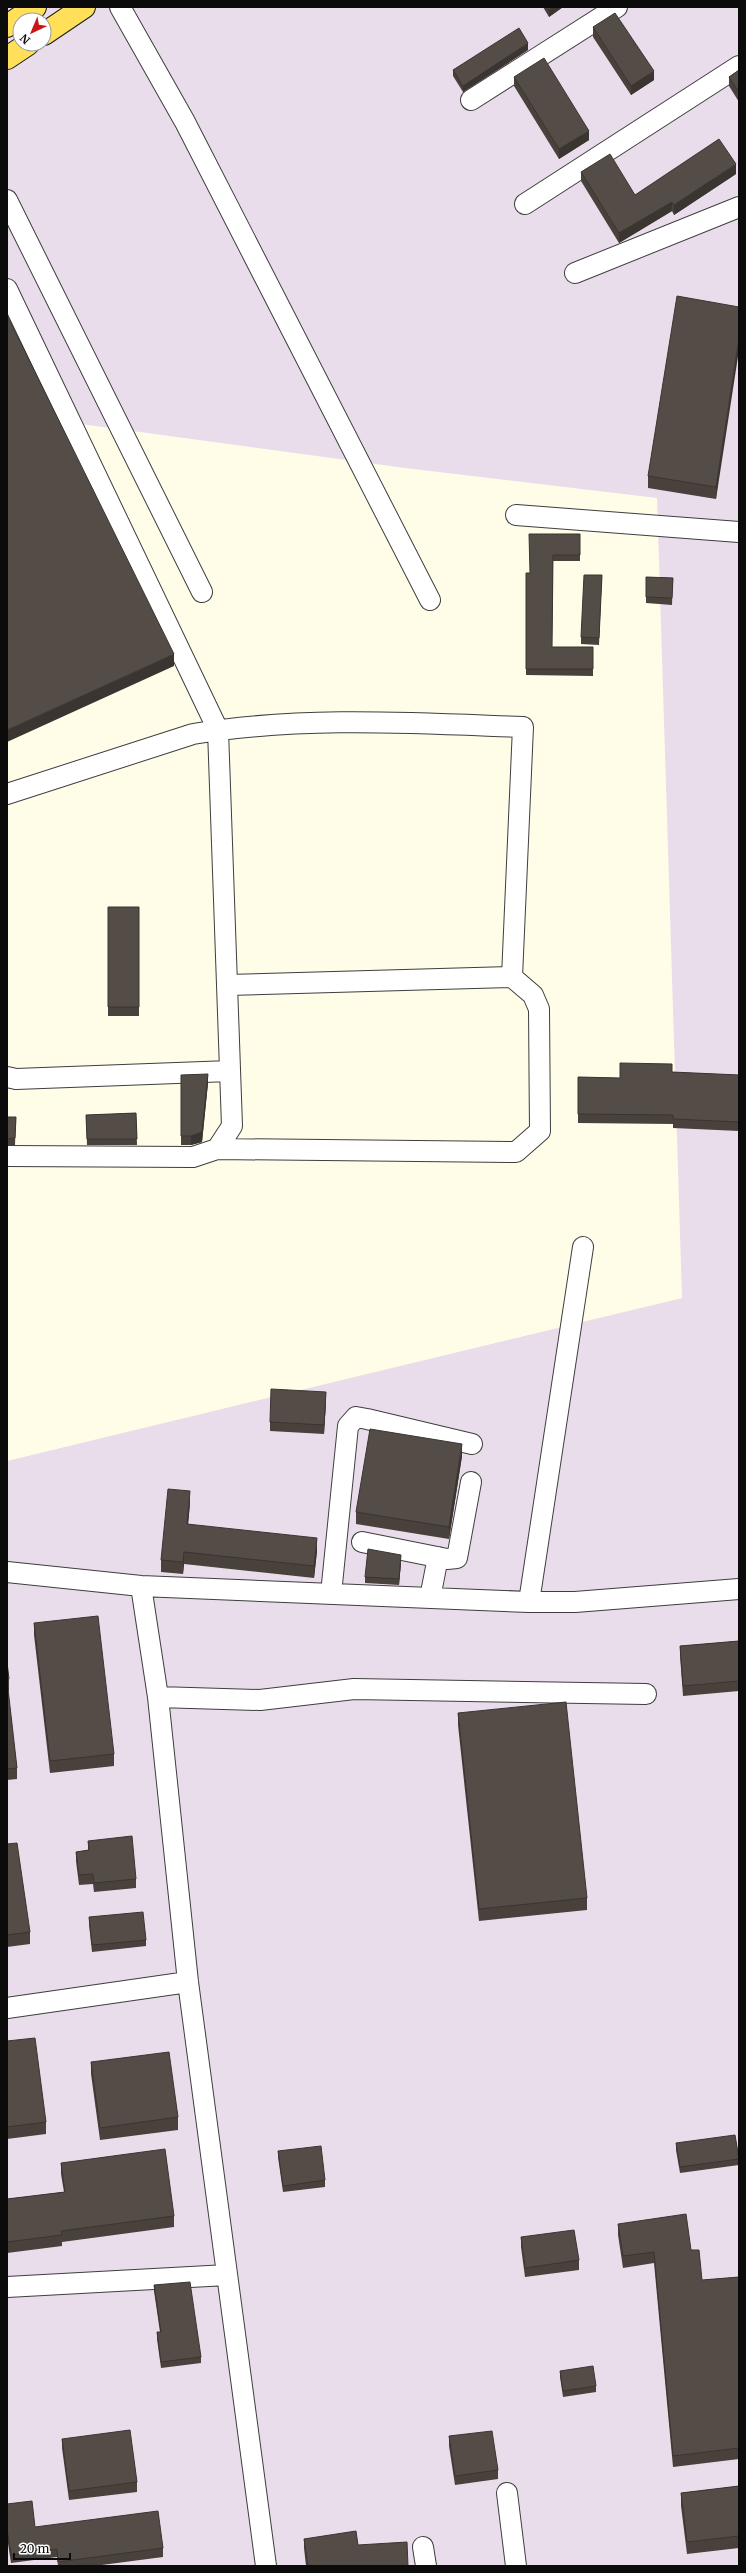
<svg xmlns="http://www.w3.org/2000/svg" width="746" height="2573" viewBox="0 0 746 2573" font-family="Merriweather,serif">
<rect width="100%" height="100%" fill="#fffce8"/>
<path fill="#eaddeb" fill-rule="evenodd" d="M7 7H739V2566H7V1461L682 1298 657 498 405 468 7 414ZM20 20H44V44H20Z"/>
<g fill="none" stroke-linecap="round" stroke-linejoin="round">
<g stroke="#3e3e3e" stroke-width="22">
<path id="minor" d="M120 7 185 122 430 600
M471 100 617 7
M7 200 202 592
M525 204 739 66
M575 273 739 207
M7 289 218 730 232 1126 217 1149 193 1157 7 1156
M516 515 739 532
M7 794 193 734C302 716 413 723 523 727L512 977 227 985
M7 1077 16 1079 230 1071
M217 1149 516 1152 540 1131 539 1009 533 995 512 977
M362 1542 447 1559 457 1558 471 1482
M7 1572 141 1586 529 1602H575L739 1589
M141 1586 158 1697 188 1982 266 2566
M331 1594 348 1426 356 1417 367 1419 472 1444
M430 1598 438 1557
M529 1602 583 1247
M158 1697 260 1700 354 1689 646 1694
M7 2008 188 1982
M7 2287 227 2275
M507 2493 516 2566
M423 2547 426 2566"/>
</g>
<g stroke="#1c1c1c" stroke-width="24">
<path id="major" d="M7 26 35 7
M44 34 84 7
M7 58 28 44"/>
</g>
<use href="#minor" stroke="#fff" stroke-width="20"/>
<use href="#major" stroke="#ffe058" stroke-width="22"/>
</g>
<path fill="#48413c" d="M543 7H563L549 17Z
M593 27 654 80 631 95 593 37Z
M528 50 463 92 453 76V70Z
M739 70V102L729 86V77Z
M514 77 589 140 559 159 514 86Z
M581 172 635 195 736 174 674 215 672 211 619 243 581 181Z
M739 307 716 499 648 488V476Z
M580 534V561H553L552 647H593V676L526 675V573H530Z
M602 575 599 645 581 644V637Z
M646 577 673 578 672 605 646 603Z
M108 907H139V1016H108Z
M672 1072 739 1075V1131L673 1128V1124L578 1123V1077L620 1078Z
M181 1075 208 1083 202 1142 191 1145H181Z
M136 1113 137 1145H87L86 1115Z
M7 1117H16L15 1145H7Z
M326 1401 324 1434 270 1431V1422Z
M462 1456 449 1539 356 1524V1512Z
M190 1503 188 1524 317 1551 314 1578 184 1564 183 1574 161 1572V1560Z
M401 1562 399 1585 365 1583V1577Z
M34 1623 114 1754V1766L50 1773 34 1635Z
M739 1641V1691L683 1696 680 1655V1646Z
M7 1662 9 1679V1691H8L17 1768V1779L7 1780Z
M458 1713 587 1898V1910L479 1921 458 1725Z
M88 1841 136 1879V1888L94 1892 93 1884 79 1885 76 1861V1852L88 1850Z
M7 1844 30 1932V1944L7 1947Z
M89 1917 146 1940V1946L92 1952 89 1924Z
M7 2041 46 2122V2134L7 2139Z
M91 2062 178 2117V2130L100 2140 91 2074Z
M676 2143 739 2159V2165L680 2173 676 2150Z
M278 2151 325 2180V2187L283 2192 278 2157Z
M61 2163 174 2216V2227L62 2242V2246L7 2253V2199L64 2192 61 2174Z
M618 2224 691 2250 702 2280 739 2277V2459L673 2467 654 2263 623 2268 618 2235Z
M521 2237 579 2260V2270L525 2277 521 2247Z
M154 2285 201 2357V2363L161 2368 157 2339V2332H160L154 2291Z
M560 2371 596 2386V2392L563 2397 560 2377Z
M449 2436 498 2470V2479L455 2485 449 2446Z
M62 2439 137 2482V2492L69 2500 62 2448Z
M739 2486V2548L687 2554 681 2506V2493Z
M7 2504 35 2527 163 2548V2557L94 2566H58L57 2557 11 2563 7 2537Z
M304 2539 358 2545 408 2566H306L304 2548Z"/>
<path fill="#3b3531" d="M554 7H563L549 17V10Z
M528 43V50L463 92V86Z
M654 71V80L631 95V86Z
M589 131V140L559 159V149Z
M736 164V174L674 215V205Z
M672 202V211L619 243V233Z
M739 338V350L716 499V487Z
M174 654V666L7 742V730Z
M208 1074V1083L202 1142 191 1145V1136Z
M326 1392V1401L324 1434V1425Z
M462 1444V1456L449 1539V1527Z
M190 1491V1503L187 1536V1524Z
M317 1538V1551L314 1578V1566Z
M184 1552V1564L183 1574V1562Z
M401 1555V1562L399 1585V1579Z"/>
<path fill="#544c46" stroke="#3b3531" d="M547 7H554L549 10Z
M615 13 654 71 631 86 593 27Z
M519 28 528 43 463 86 453 70Z
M544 58 589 131 559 149 514 77Z
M739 70V92L729 77Z
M719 139 736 164 674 205 672 202 619 233 581 172 610 154 635 195Z
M677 296 739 307V338L716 487 648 476Z
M7 315 174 654 7 730Z
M529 534H580V555H553L552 647H593V669H526V573H530Z
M584 575H602L599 638 581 637Z
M646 577 673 578 672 598 646 597Z
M108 907H139V1007H108Z
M620 1063 672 1064V1072L739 1075V1122L673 1119V1115L578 1114V1077L620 1078Z
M208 1074 202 1132 191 1136H181V1075Z
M136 1113 137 1139H87L86 1115Z
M7 1117H16L15 1138 7 1139Z
M271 1389 326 1392 324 1425 270 1422Z
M370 1429 462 1444 449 1527 356 1512Z
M168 1489 190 1491 187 1524 317 1538 314 1566 184 1552 183 1562 161 1560Z
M368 1549 401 1555 399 1579 365 1577Z
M98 1616 114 1754 50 1761 34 1623Z
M739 1641V1681L683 1686 680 1646Z
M7 1662 9 1679 7 1680 17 1768 7 1769Z
M566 1702 587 1898 479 1909 458 1713Z
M132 1836 136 1879 94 1883 93 1874 79 1875 76 1852 89 1850 88 1841Z
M17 1843 30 1932 7 1935V1844Z
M143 1912 146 1940 92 1945 89 1917Z
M35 2038 46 2122 7 2127V2041Z
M169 2052 178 2117 100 2128 91 2062Z
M735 2135 739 2159 680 2167 676 2143Z
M321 2146 325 2180 283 2186 278 2151Z
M165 2149 174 2216 61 2231 62 2235 7 2242V2199L65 2192 61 2163Z
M686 2214 691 2250H699L702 2280 739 2277V2448L673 2456 654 2252 623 2256 618 2224Z
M574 2230 579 2260 525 2268 521 2237Z
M190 2282 201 2357 161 2362 157 2332H161L154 2285Z
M593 2366 596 2386 563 2391 560 2371Z
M130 2430 137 2482 69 2491 62 2439Z
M492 2431 498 2470 455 2476 449 2436Z
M739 2486V2536L687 2542 681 2493Z
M32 2501 35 2527 158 2511 163 2548 58 2562 57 2549 11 2555 7 2529V2504Z
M356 2531 358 2545 407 2542 408 2566H308L304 2539Z"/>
<rect width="746" height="2573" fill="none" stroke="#0b0b0b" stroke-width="16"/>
<g transform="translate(32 32) rotate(224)"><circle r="19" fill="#ffffff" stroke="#9d9d9d"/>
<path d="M0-3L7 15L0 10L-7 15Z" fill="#c61917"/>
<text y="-6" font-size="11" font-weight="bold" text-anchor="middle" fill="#0b0b0b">N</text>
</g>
<path d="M14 2553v6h56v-6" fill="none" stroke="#0b0b0b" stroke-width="2"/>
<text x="20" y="2553" font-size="12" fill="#0b0b0b" stroke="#ffffff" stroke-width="3" paint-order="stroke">20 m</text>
</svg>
